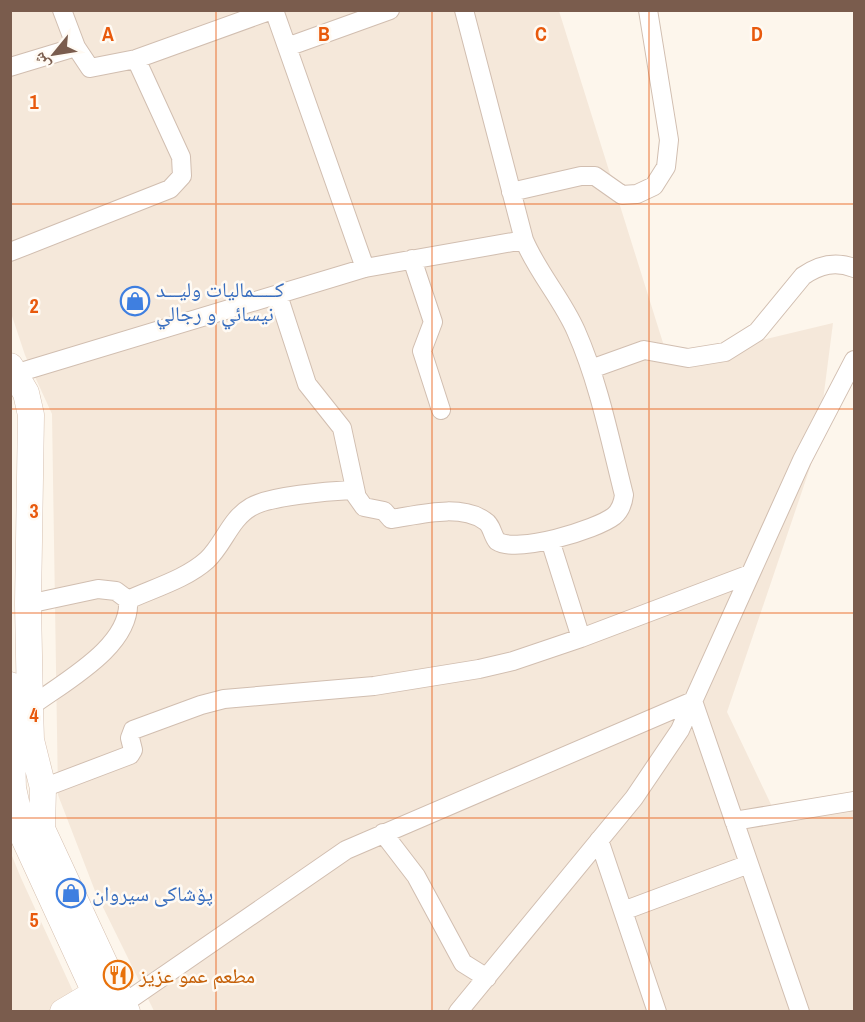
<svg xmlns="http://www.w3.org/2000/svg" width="865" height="1022" viewBox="0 0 865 1022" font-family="'Archivo Narrow','Noto Naskh Arabic',sans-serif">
<rect width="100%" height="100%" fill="#fdf6ec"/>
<path fill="#f5e8da" d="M10 11H559L669 362 833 323 817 447 727 712 777 817 854 805V1011H154L95 891 58 795 52 414 25 355 11 313Z
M10 851 21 878 82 1011H11Z"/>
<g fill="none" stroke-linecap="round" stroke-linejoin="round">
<g stroke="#d1beb0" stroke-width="20">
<path id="street" d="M62 10 76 47 90 68 136 59 272 10
M274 10 365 268
M287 47 390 10
M10 67 76 47
M511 192 581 176H595L622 195 637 194 654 186 666 167 669 140 648 10
M10 252 170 189 182 176 181 157 136 59
M412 259 433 322 422 351 441 410
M278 295 307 384 342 428 356 493
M591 369 644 350 688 358 725 352 757 332 803 276C820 264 836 261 854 268
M14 374 365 268 524 240
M550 540 581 638
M128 600C154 588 186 579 207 560 224 544 230 519 251 507 269 496 329 491 352 490L364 507 384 511 391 519C418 515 460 503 485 521 492 525 492 535 497 541 516 554 596 530 614 516 621 510 623 503 624 495 610 440 599 383 576 331 562 299 538 273 524 240L464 10
M28 604 98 589 116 591 128 600C132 646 65 681 30 707
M43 788 130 755 133 750 130 738 133 730 201 705 224 699 374 686 479 669 513 661 581 638 750 574
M734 821 854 801
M383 833 416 876 463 963 487 978
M599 840 657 1012
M623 911 749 864
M123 1004 346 850 693 701 800 1012
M458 1012 634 798 680 730 802 460 854 360"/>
</g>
<g stroke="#d6c0b0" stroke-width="27">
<path id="secondary" d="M10 366 26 393 31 415 28 604 30 707 31 740 43 788 42 829 127 1012
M10 685 13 788 24 838 104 1012
M63 1012 95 993"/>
</g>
<use href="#street" stroke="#fff" stroke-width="18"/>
<use href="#secondary" stroke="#fff" stroke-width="26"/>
</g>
<path fill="none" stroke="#e8590c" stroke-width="1.5" stroke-opacity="0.55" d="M216 10V1012M432 10V1012M649 10V1012M10 204H854M10 409H854M10 613H854M10 818H854"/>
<defs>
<g id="shop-ring" transform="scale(1.5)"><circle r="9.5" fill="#fffaf3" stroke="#3f7fe0" stroke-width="1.5"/><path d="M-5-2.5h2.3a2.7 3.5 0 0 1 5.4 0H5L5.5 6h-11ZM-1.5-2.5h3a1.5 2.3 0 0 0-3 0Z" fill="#3f7fe0"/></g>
<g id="restaurant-ring" transform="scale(1.5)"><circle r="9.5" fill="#fffaf3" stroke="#e8710a" stroke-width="1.5"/><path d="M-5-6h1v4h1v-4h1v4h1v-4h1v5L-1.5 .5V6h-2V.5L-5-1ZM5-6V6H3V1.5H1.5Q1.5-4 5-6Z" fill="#e8710a"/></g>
</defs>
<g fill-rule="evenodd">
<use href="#shop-ring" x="135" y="301"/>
<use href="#shop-ring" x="71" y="893"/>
<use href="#restaurant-ring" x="118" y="975"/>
</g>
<g text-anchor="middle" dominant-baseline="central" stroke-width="5" stroke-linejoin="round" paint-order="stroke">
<g font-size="21" fill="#366cbe" stroke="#fffaf3" text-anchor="start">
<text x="156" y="289">كـــــمالیات ولیـــد<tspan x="156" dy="24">نیسائي و رجالي</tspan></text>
<text x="92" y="893">پۆشاکی سیروان</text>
</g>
<g font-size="21" fill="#c56008" stroke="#fffaf3" text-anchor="start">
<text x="139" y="975">مطعم عمو عزيز</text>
</g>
</g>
<g font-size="20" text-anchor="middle" font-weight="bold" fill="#e8590c" stroke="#fffaf3" stroke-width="5" stroke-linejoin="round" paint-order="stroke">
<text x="108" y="41">A</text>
<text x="324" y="41">B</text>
<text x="541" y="41">C</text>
<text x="757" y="41">D</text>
<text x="34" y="109">1</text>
<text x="34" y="313">2</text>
<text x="34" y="518">3</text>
<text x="34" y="722">4</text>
<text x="34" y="927">5</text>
</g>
<rect width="865" height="1022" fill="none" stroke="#7a5c4d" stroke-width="24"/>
<g transform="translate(54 54) rotate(240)" stroke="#fffaf3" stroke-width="4.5" paint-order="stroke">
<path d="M0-4.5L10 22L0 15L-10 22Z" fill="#7a5c4d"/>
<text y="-9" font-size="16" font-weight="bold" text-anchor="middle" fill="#7a5c4d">ش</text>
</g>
</svg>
